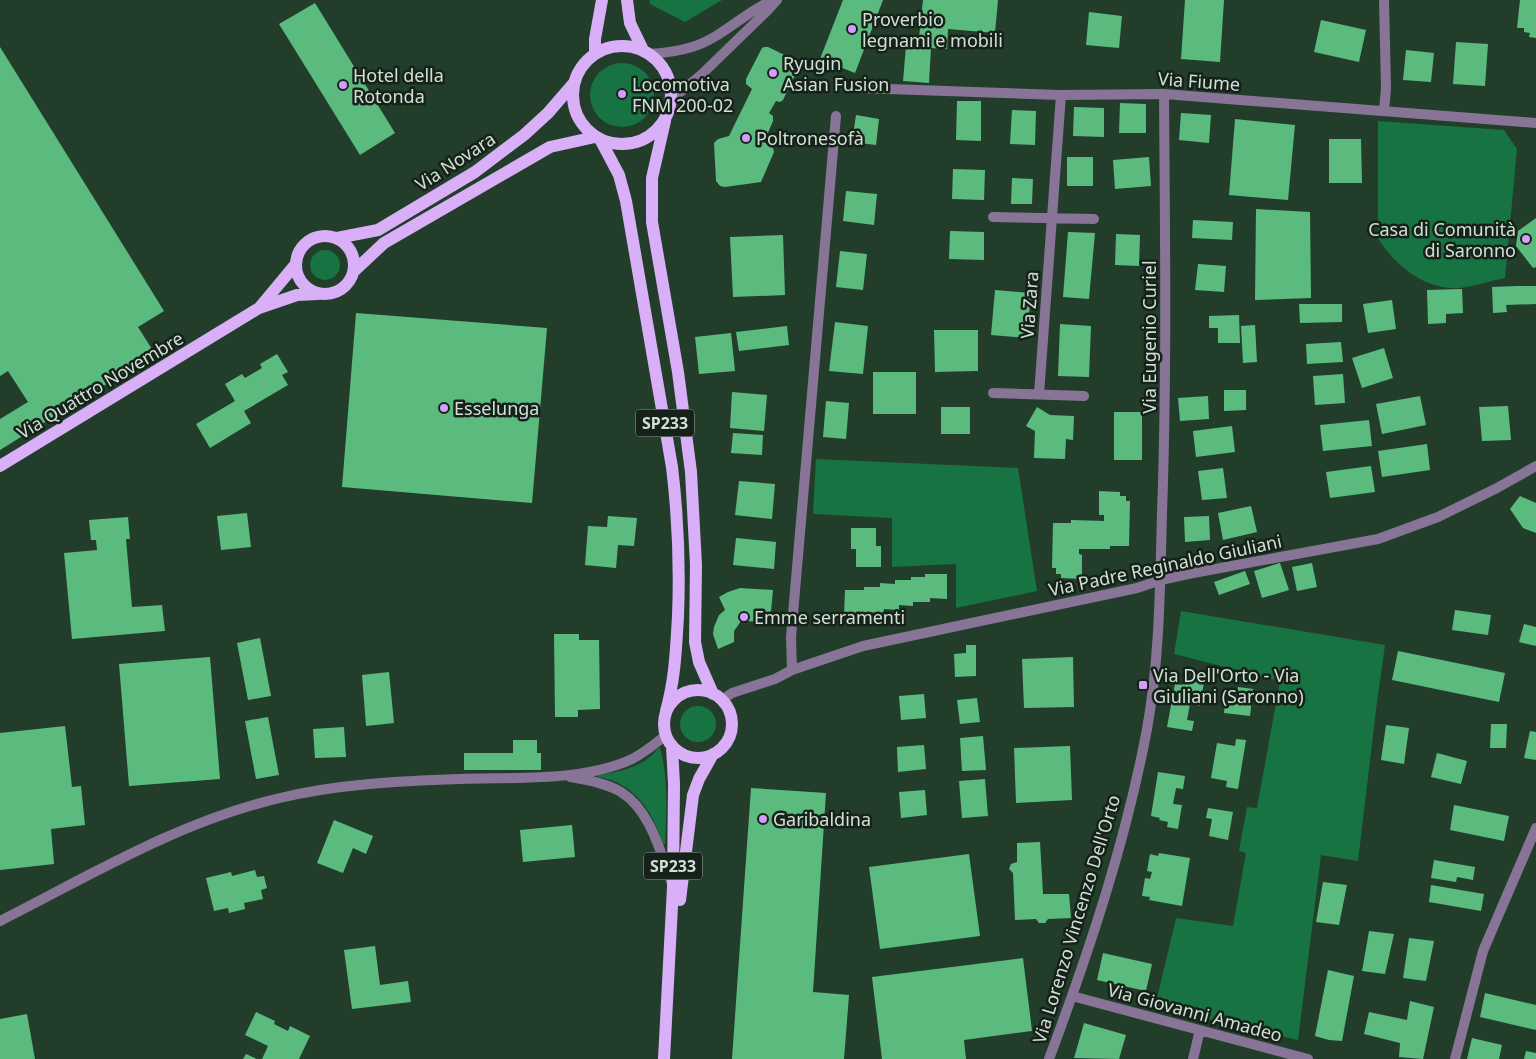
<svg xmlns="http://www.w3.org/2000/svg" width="1536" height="1059" viewBox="0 0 1536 1059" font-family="'Noto Sans',sans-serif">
<rect width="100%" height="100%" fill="#223e2b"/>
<path fill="#177342" d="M650 0H722L685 22 650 4Z
M590 95a32 32 0 1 1 64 0a32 32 0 1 1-64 0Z
M1378 121 1504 130 1517 149 1505 278C1490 281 1475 286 1460 288 1426 291 1394 265 1378 238Z
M310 265a15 15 0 1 1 30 0a15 15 0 1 1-30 0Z
M816 459 1018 468 1037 591 956 608V564L892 567V518L813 514Z
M1181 611 1385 645 1377 702 1358 861 1321 855 1298 1040 1155 1007 1176 918 1233 926 1246 853 1239 851 1247 807 1257 808 1280 681 1174 654Z
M680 724a18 18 0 1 1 36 0a18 18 0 1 1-36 0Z
M658 748H660C669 780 666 812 665 844H663C653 812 634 782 598 777V775C619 772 645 767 658 748Z"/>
<path fill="#5bbb7f" d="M843 0H883L855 73 820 59Z
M923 0H998L995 33 948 29 947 49 931 48 929 83 903 81 906 46 918 47Z
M1185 0H1224L1220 62 1181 59Z
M1520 0H1536V38L1529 37 1530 33 1524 32V28H1517Z
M315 3 395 133 360 155 279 24Z
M1089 12 1122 16 1119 48 1086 45Z
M1321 20 1366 30 1359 62 1314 52Z
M1456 42 1488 44 1485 86 1453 84Z
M0 47 164 311 138 327 155 354 0 450V419L28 402 8 371 0 376Z
M764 47H768L797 61 800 65 783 100 780 102 776 101 769 113 773 116V121L764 142 773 148 774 152 761 182 725 187 720 186 716 181 714 143 718 139 729 136 752 89 746 84V79L762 48Z
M1406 50 1434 53 1431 82 1403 80Z
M957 101H981V141L956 140Z
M1120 103 1146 104V133H1119Z
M1074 107 1104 108V137L1073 136Z
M1012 110 1036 111 1035 145 1010 144Z
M1181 113 1211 115 1209 143 1179 140Z
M856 115 879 119 876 145 852 142Z
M1235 119 1295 125 1288 200 1229 195Z
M1329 139H1361L1362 183H1329Z
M1067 157H1093V186H1067Z
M1149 157 1151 186 1115 189 1113 160Z
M953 169 985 170 984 200 952 199Z
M1012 178 1033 179 1032 204H1011Z
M846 191 877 194 874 225 843 221Z
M1256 209 1310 212 1311 298 1255 300Z
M1536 218V267L1533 268 1516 246 1518 231Z
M1193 220 1233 222 1232 240 1192 238Z
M950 231 984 232V260L949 259Z
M1068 232 1095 233 1089 299 1063 297Z
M1116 234 1140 235 1139 266 1115 265Z
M783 235 785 295 733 297 730 237Z
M840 251 867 254 863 290 836 287Z
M1198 264 1226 266 1224 292 1195 290Z
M1517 286H1536V304L1506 305 1507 312 1493 313 1492 287Z
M1462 289 1463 313 1446 314V323L1428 324 1427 290Z
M995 290 1031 293 1027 338 991 335Z
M1392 300 1396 329 1368 333 1363 304Z
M1299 304H1342V322L1300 323Z
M356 313 547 328 532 503 342 487Z
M1239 315 1240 343H1218V328H1209V316Z
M835 322 868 326 863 374 829 371Z
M1060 324 1091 326 1089 377 1058 376Z
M1255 325 1257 362 1243 363 1241 326Z
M787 326 789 345 739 351 736 332Z
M934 330H978V371L935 372Z
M731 333 735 371 699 374 695 337Z
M1341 342 1343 362 1307 364 1306 344Z
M1384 348 1393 378 1362 388 1352 358Z
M277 354 288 372 282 375 288 385 244 411 251 423 210 448 196 424 235 401 225 384 242 374 245 378 262 368 260 364Z
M873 372H916V414H873Z
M1343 374 1345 403 1315 405 1313 376Z
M1224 390H1246V410L1224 411Z
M732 392 767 395 764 431 730 428Z
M1208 396 1209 419 1180 421 1178 398Z
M1420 396 1426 425 1382 434 1376 404Z
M826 401 849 403 846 439 823 437Z
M1508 406 1511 440 1482 441 1479 407Z
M941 407H970V434H941Z
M1037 407 1050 415 1074 416 1073 440 1066 439 1065 459 1034 458 1035 431 1026 426Z
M1114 412H1142V460H1114Z
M1369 420 1372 446 1323 451 1320 425Z
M1232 426 1235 452 1196 457 1193 431Z
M733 433 763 435 762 455 731 453Z
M1427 444 1430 470 1382 477 1378 451Z
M1371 466 1375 492 1330 498 1326 472Z
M1223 468 1227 498 1202 500 1198 471Z
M739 481 775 484 772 519 735 515Z
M1099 491 1120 492V496H1126V501H1130L1129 546H1110V549H1079V554L1082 555V579L1061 578V574H1056V568H1052L1053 523H1071V520L1104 521V515H1099Z
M1520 496 1536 503V533L1523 528 1510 509Z
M1251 506 1257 532 1223 540 1218 513Z
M247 513 251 547 221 550 217 516Z
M608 516 637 518 634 546 618 545 616 568 585 565 588 526 607 527Z
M1209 516 1210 540 1185 542 1184 517Z
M128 517 130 539H126L132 607 162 605 165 631 72 639 64 553 97 550 96 540H91L89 520Z
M851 528H876V546H881V567H856V549H851Z
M736 538 776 542 774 569 733 565Z
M1280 563 1289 590 1262 598 1254 571Z
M1312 563 1317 587 1297 591 1292 567Z
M1245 571 1250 584 1219 595 1214 582Z
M925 574H947V599L930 598V602H913V606L899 605V610L884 609 883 613 867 612V615L844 614 845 590H864V587H880V583L895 584V580H911V577H925Z
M740 588 773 590 770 622 741 621 734 631V642L718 649 713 634 714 627 719 615 725 610 719 597 728 592Z
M1455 610 1491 615 1488 635 1452 630Z
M1524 624 1536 627V646L1519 642Z
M554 634H579V640H599L600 709 578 710V717H555Z
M260 638 271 696 248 700 237 643Z
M966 645H976V676L955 677 954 654 966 653Z
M1398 651 1505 673 1499 702 1392 680Z
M210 657 220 779 129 786 119 664Z
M1073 657 1074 707 1024 708 1022 659Z
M389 672 394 723 366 726 362 675Z
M1194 680 1204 682 1200 706 1190 704 1187 720 1194 721 1192 731 1167 727 1175 684 1183 685V682L1193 684Z
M1238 687 1253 689 1250 716 1224 713 1225 701 1232 702 1233 693 1237 694Z
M924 694 926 718 901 720 899 696Z
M977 698 980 722 960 724 957 700Z
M268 717 279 775 256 779 245 721Z
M1491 724H1507L1506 748H1490Z
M1386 725 1409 728 1404 764 1381 760Z
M65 726 72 787 81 786 85 825 51 829 54 864 0 870V733Z
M344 727 346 757 315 758 313 729Z
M1530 731 1536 732V760L1524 758Z
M983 736 986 770 962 771 960 738Z
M1236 739 1246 740 1238 789 1226 787 1227 781 1211 778 1217 743 1235 746Z
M513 740H537V753H541V770H464V753H513Z
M924 745 926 769 898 772 897 747Z
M1070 746 1072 800 1016 803 1014 748Z
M1437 753 1467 761 1461 784 1431 777Z
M1158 772 1185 776 1183 789 1176 788 1173 804 1182 805 1178 829 1167 827 1168 822 1159 820 1160 818 1151 816Z
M985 779 988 816 962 818 959 781Z
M751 788 826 793 813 992 849 995 844 1059H732Z
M925 790 927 815 901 818 899 792Z
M1454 805 1509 816 1504 841 1450 830Z
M1208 808 1233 812 1228 840 1209 836 1212 819 1206 818Z
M334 820 373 836 366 854 353 848 343 873 317 863Z
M572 825 575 857 523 862 520 830Z
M1040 842 1043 894H1069L1071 918 1048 919 1045 923H1039L1036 919 1015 920 1013 873 1009 869 1011 864 1017 862V843Z
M1159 853 1190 858 1182 906 1149 900 1150 897 1142 896 1145 878 1150 879 1152 872 1147 871 1150 854 1158 856Z
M969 854 980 936 880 949 869 867Z
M1434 860 1475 867 1473 880 1457 877 1456 882 1431 878Z
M255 870 257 877 264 876 267 888 261 890 263 899 244 903 245 909 229 913 228 908 214 911 206 878 231 872 232 876Z
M1323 882 1347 885 1339 925 1316 922Z
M1431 885 1484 894 1481 911 1429 902Z
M1369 931 1394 934 1385 974 1362 971Z
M1409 938 1434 941 1426 981 1403 978Z
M375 946 380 985 408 981 411 1002 352 1009 344 950Z
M1103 953 1152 964 1146 991 1097 980Z
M1023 958 1032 1031 964 1040 966 1059H882L872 977Z
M1328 970 1354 976 1342 1041 1329 1040 1315 1036Z
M1485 993 1536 1005V1030L1480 1017Z
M1410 1001 1434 1007 1423 1059 1399 1057 1400 1043 1364 1034 1369 1012 1407 1020Z
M256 1012 275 1021 274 1024 288 1031 290 1026 310 1036 299 1059H262L268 1046 245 1035Z
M27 1014 35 1059H0V1019Z
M1084 1023 1126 1035 1119 1059 1074 1058Z
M1472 1038 1502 1045 1499 1059H1467Z
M1526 1051 1536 1053V1059H1524Z
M246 1054 257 1059H243Z"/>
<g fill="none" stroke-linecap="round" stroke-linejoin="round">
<path stroke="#887497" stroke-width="10" d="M1384 0 1386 88 1384 111
M650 54C664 53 679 51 692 47 720 39 745 12 773 0
M860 88 1061 95 1164 94 1536 123
M672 99 701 75 767 11 777 0
M993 217 1094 219
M993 393 1084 396
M1039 394 1061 95
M792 670 791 637 836 116
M722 700 732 693 775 679 792 670 863 646 1137 588 1161 580 1188 574 1378 539 1438 517 1497 488 1536 466
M570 777C587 780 606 783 621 792 650 810 660 851 671 881
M0 921C91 875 180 821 280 798 338 784 400 781 460 779 513 777 583 782 632 759 644 753 655 744 666 735
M1072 996 1308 1059
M1049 1059C1089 952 1126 841 1147 729 1160 657 1160 585 1162 513 1167 373 1165 234 1164 94
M1193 1059 1200 1030
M1455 1059 1483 951 1536 828"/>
<path stroke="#d9aff7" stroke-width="12" d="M627 0 630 23 643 50
M573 95a49 49 0 1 1 98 0a49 49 0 1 1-98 0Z
M595 54V39L602 0
M665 121 652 178V222L678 372 691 472 696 565 695 642 699 662 713 694
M601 141 619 175 626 201 672 467C678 517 680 566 678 616 676 650 675 679 666 711
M296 265a29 29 0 1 1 58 0a29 29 0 1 1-58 0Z
M337 238 378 230 475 172 524 135 548 113 574 83
M353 272 384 243 550 147 595 137
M260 307 295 265
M0 466 259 308 297 295 318 294
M664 724a34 34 0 1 1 68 0a34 34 0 1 1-68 0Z
M680 900 693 795 699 779 713 754
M664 1059 673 887 674 784 672 746"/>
</g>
<g fill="#d49cfb" stroke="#152119" stroke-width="2">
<circle cx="852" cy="29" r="5"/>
<circle cx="773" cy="73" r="5"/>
<circle cx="343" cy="85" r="5"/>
<circle cx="622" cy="94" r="5"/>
<circle cx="746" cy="138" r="5"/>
<circle cx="1526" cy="239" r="5"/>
<circle cx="444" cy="408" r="5"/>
<circle cx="744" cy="617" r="5"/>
<rect x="1138" y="680" width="10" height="10" rx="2.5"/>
<circle cx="763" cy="819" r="5"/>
</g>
<g text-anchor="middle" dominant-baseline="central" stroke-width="5" stroke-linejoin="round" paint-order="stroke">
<g fill="#152119" stroke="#98a79c" stroke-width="1">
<rect x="636" y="409.5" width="58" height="27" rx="4"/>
<rect x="644" y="852.5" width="58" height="27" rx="4"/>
</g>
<g font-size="16" font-weight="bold" fill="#d0e0d4">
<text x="665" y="423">SP233</text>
<text x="673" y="866">SP233</text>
</g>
<g font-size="18" fill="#d0e0d4" stroke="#152119" text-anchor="start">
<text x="862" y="19">Proverbio<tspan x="862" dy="21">legnami e mobili</tspan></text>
<text x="783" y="63">Ryugin<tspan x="783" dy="21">Asian Fusion</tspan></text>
<text x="353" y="75">Hotel della<tspan x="353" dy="21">Rotonda</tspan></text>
<text x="632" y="84">Locomotiva<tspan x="632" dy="21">FNM 200-02</tspan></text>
<text x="756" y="138">Poltronesofà</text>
<text x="1516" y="229" text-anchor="end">Casa di Comunità<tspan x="1516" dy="21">di Saronno</tspan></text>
<text x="454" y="408">Esselunga</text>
<text x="754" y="617">Emme serramenti</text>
<text x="1153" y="675">Via Dell'Orto - Via<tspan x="1153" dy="21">Giuliani (Saronno)</tspan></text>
<text x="773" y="819">Garibaldina</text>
</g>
<g font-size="18" fill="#d0e0d4" stroke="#152119">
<text transform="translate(1199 81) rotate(4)">Via Fiume</text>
<text transform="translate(455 161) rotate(-33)">Via Novara</text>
<text transform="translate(1029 305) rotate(-86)">Via Zara</text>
<text transform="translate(1149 337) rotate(-90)">Via Eugenio Curiel</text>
<text transform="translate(100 385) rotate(-31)">Via Quattro Novembre</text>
<text transform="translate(1165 565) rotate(-12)">Via Padre Reginaldo Giuliani</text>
<text transform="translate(1076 919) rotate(-73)">Via Lorenzo Vincenzo Dell'Orto</text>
<text transform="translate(1195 1012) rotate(15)">Via Giovanni Amadeo</text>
</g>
</g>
</svg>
